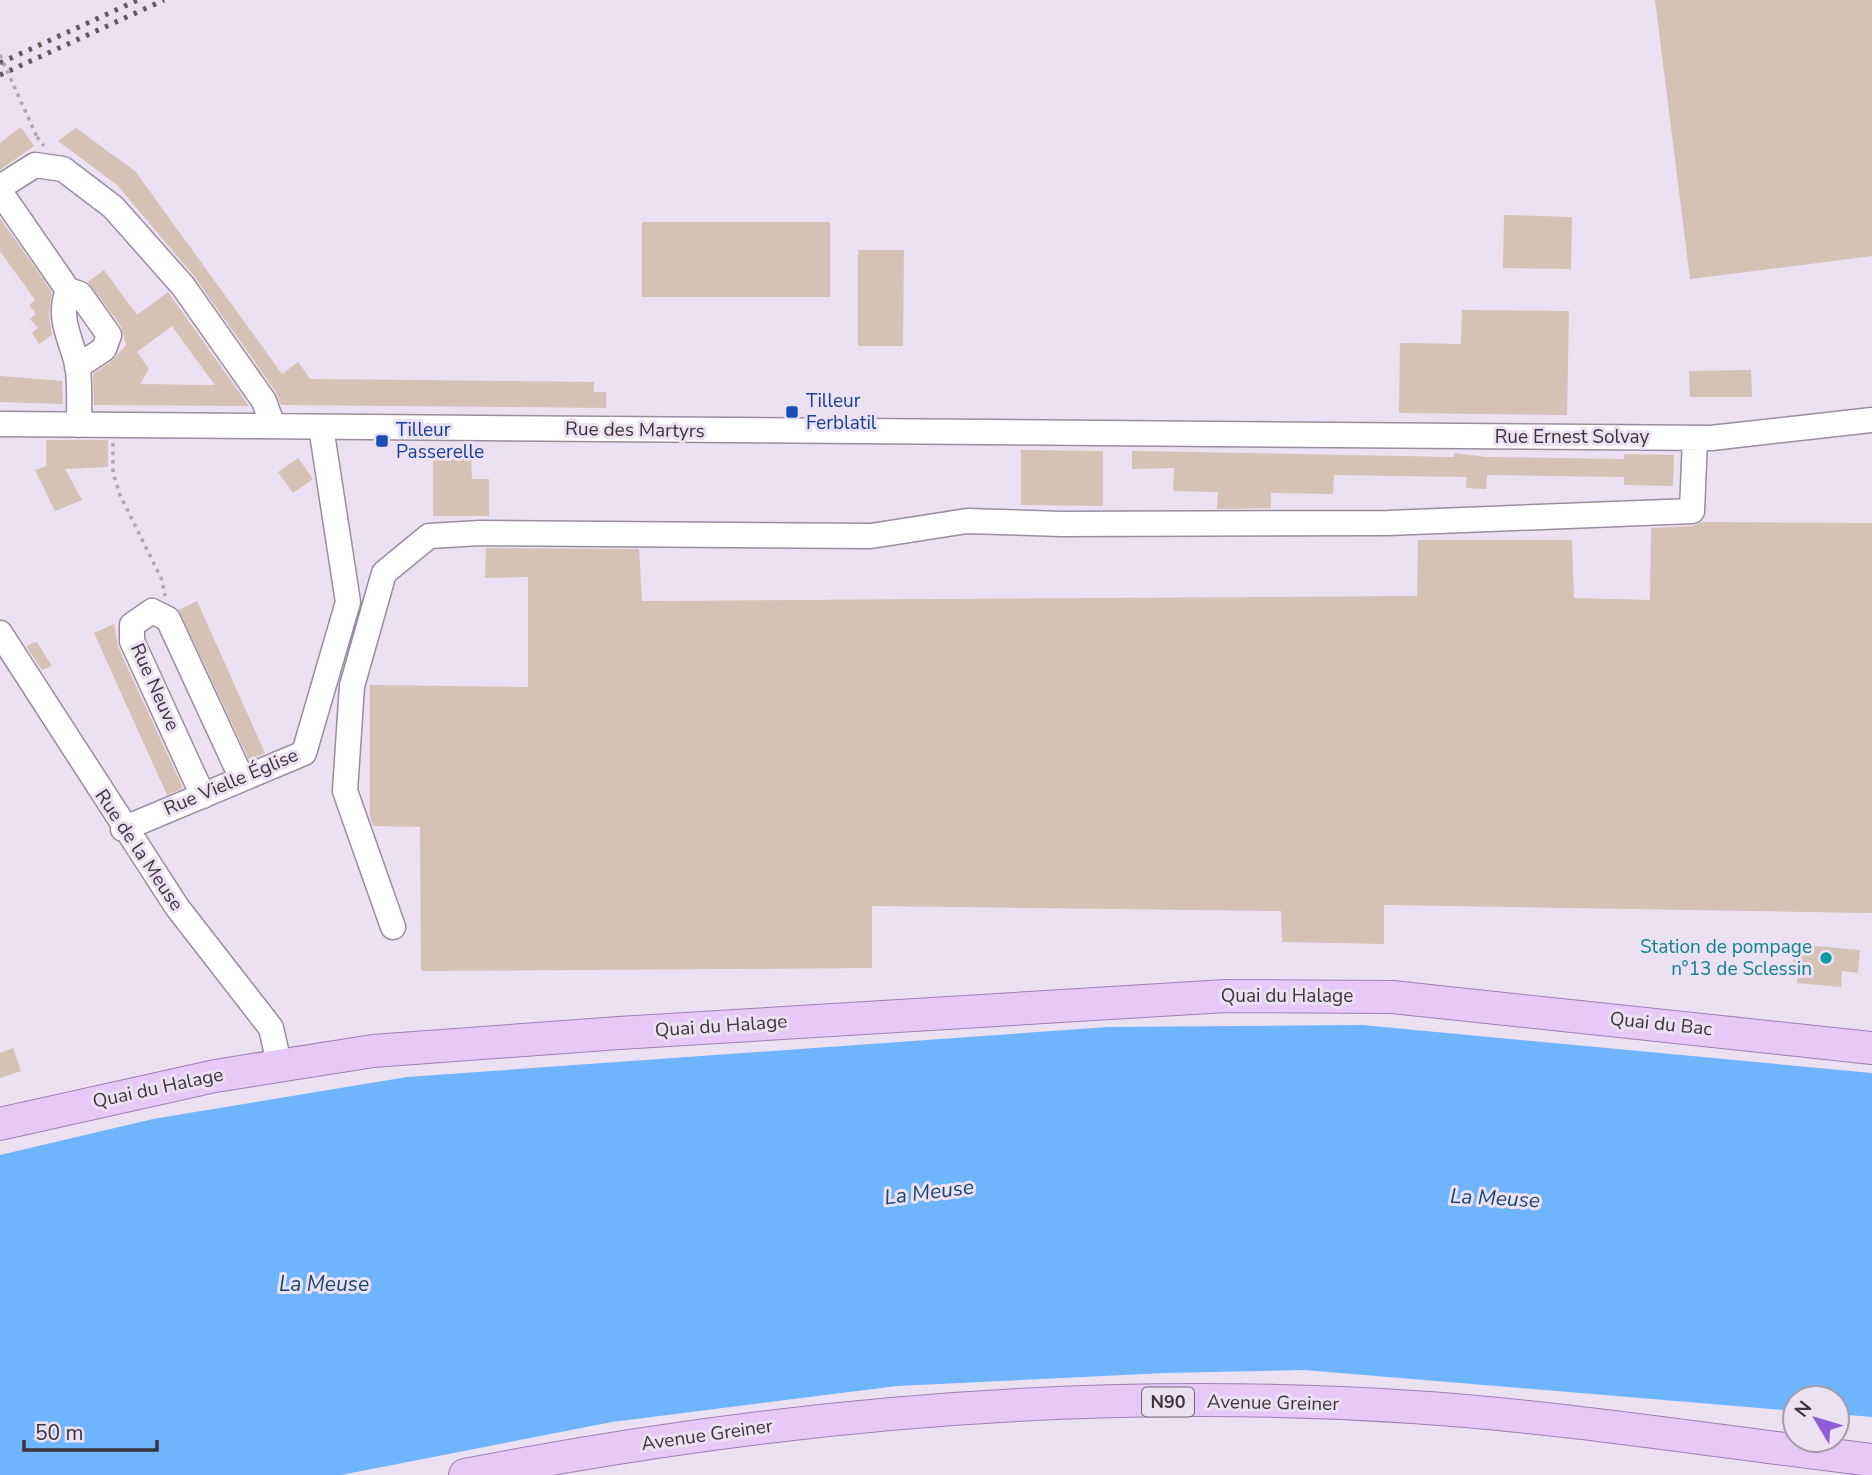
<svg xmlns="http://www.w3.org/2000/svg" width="1872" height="1475" viewBox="0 0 1872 1475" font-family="'Nunito Sans',sans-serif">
<rect width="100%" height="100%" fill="#ece0f3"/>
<path fill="#6eb5fe" d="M1362 1025 1872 1073V1417L1837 1414V1398H1795V1411L1304 1370 1165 1373 897 1386 612 1422 341 1475H0V1155L153 1119 407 1077 1108 1027Z"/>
<path fill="#d6c1b5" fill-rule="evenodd" d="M1655 0H1872V256L1690 279Z
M21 127 34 146 0 170V143Z
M76 128 135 171 282 374 298 362 310 379 594 382V392H606V408L281 405 276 392 194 276 117 185 58 141Z
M1504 215 1572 217 1571 269 1503 268Z
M0 218 52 292 49 314 52 335 39 344 32 333 38 328 30 319 36 314 29 305 35 300 0 251Z
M642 222H830V297H642Z
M858 250H904L903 346H858Z
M104 270 137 315 168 292 249 406 94 405 93 374 112 361 126 345 121 326 88 282ZM172 326 200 365 215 385 140 384 149 369 137 352Z
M1462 310 1569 311 1567 415 1399 413 1400 343 1461 344Z
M1751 370 1752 397H1690L1689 371Z
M0 376 62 381 63 404 0 402Z
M46 440H108V467L65 469 82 500 55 511 35 470 46 466Z
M1021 450 1103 451V506L1021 505Z
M1132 451 1454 457V453L1487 457 1624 459V454L1674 455 1673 486 1624 485V477L1487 475 1486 489 1466 488 1467 477 1334 475 1333 494 1271 493V508L1217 509 1218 492 1173 491 1174 468 1132 469Z
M298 458 313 479 293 493 278 472Z
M471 459 472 479H489V516H433V460Z
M1701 522 1872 523V913L1384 905V944L1282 942 1281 911 872 906V968L421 971 420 827 373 826 370 816V685L528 687V577L485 578 486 548 639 549 642 601 1417 596 1418 540H1572L1574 598 1650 600 1651 528 1693 526Z
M197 601 265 753 249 760 179 610Z
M114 624 118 647 183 788 167 795 94 633Z
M37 642 52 666 42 670 26 646Z
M1795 944 1860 950 1858 973 1842 971 1841 987 1797 983 1798 967H1792Z
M13 1048 21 1071 0 1078V1053Z"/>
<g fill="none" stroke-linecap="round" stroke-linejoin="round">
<g stroke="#998d9f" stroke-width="27">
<path id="minor" d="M68 290 80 294 109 335 104 349 77 367
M0 424 1711 438 1872 420
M79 425C79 407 80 388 78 370 74 342 56 322 68 290L1 193 2 186 35 165 63 169 113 207 183 286 264 401 273 426
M0 633 177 907 271 1028 279 1063
M203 796 132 641V625L152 611 168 619 242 779
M123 829 304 753 348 602 321 427
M393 927 345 791 352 686 384 573 429 536 480 533 871 536 967 521 1062 524 1388 523 1692 511 1695 438"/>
</g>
<g stroke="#a07db3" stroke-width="34">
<path id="major" d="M0 1124 215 1076 373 1051 619 1033 1226 996 1392 997 1872 1048
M465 1475C776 1414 1096 1386 1413 1407 1566 1417 1719 1442 1872 1460"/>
</g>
<path stroke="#aea4b3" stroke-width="3.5" stroke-dasharray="3.5 5" stroke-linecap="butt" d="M37 137 44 146
M113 443V473L120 495 162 580 165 596"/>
<use href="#minor" stroke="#fff" stroke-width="24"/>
<use href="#major" stroke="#e7c8f7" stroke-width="32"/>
<path stroke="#605a63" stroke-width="5" stroke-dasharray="3.5 7" stroke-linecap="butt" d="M0 63 138 0
M0 75 164 0"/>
<path stroke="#aea4b3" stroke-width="3.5" stroke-dasharray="3.5 5" stroke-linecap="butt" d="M0 55 37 137"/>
</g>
<g fill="#1a4fb4" stroke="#ece0f3" stroke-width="2.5">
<rect x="785" y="405" width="14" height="14" rx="3.5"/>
<rect x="375" y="434" width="14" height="14" rx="3.5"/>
</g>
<circle fill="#0f9aa8" stroke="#ece0f3" stroke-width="2.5" cx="1826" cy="958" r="7"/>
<g text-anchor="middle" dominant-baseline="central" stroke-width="6" stroke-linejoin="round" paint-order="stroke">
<rect fill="#ece0f3" stroke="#706974" stroke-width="2" x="1142" y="1387.5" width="52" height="29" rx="5"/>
<g font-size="18" font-weight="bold" fill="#3b363d">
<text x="1168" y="1402">N90</text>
</g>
<g font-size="19" fill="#164399" stroke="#ece0f3" text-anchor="start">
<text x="806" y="401">Tilleur<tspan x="806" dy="22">Ferblatil</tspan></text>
<text x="396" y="430">Tilleur<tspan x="396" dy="22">Passerelle</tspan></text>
</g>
<g font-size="19" fill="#3b363d" stroke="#ece0f3">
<text transform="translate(635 430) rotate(1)">Rue des Martyrs</text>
<text x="1572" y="437">Rue Ernest Solvay</text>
<text transform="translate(155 687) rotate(66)">Rue Neuve</text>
<text transform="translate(231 782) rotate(-23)">Rue Vielle Église</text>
<text transform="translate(139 850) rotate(56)">Rue de la Meuse</text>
<text x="1287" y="996">Quai du Halage</text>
<text transform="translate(1661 1024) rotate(6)">Quai du Bac</text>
<text transform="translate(721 1026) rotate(-4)">Quai du Halage</text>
<text transform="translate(158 1088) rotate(-12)">Quai du Halage</text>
<text transform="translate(1273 1403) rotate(1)">Avenue Greiner</text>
<text transform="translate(707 1435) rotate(-8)">Avenue Greiner</text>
</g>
<g font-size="19" fill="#0d838f" stroke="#ece0f3" text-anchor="end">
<text x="1812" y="947">Station de pompage<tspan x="1812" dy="22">n°13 de Sclessin</tspan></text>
</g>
<g font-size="21" font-style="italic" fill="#144674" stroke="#ece0f3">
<text transform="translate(929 1192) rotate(-7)">La Meuse</text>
<text transform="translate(1495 1198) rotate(3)">La Meuse</text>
<text x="324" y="1284">La Meuse</text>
</g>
</g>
<g transform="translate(1816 1419) rotate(308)"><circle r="33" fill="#ece0f3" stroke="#a59caa" stroke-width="2"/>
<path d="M0-5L12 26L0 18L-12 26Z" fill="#8f5dd7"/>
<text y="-10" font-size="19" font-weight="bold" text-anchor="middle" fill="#3b363d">N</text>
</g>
<path d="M24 1440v10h133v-10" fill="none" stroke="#3b363d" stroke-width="3.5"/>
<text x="35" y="1440" font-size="21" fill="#3b363d" stroke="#ece0f3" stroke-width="5" paint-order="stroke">50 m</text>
</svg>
